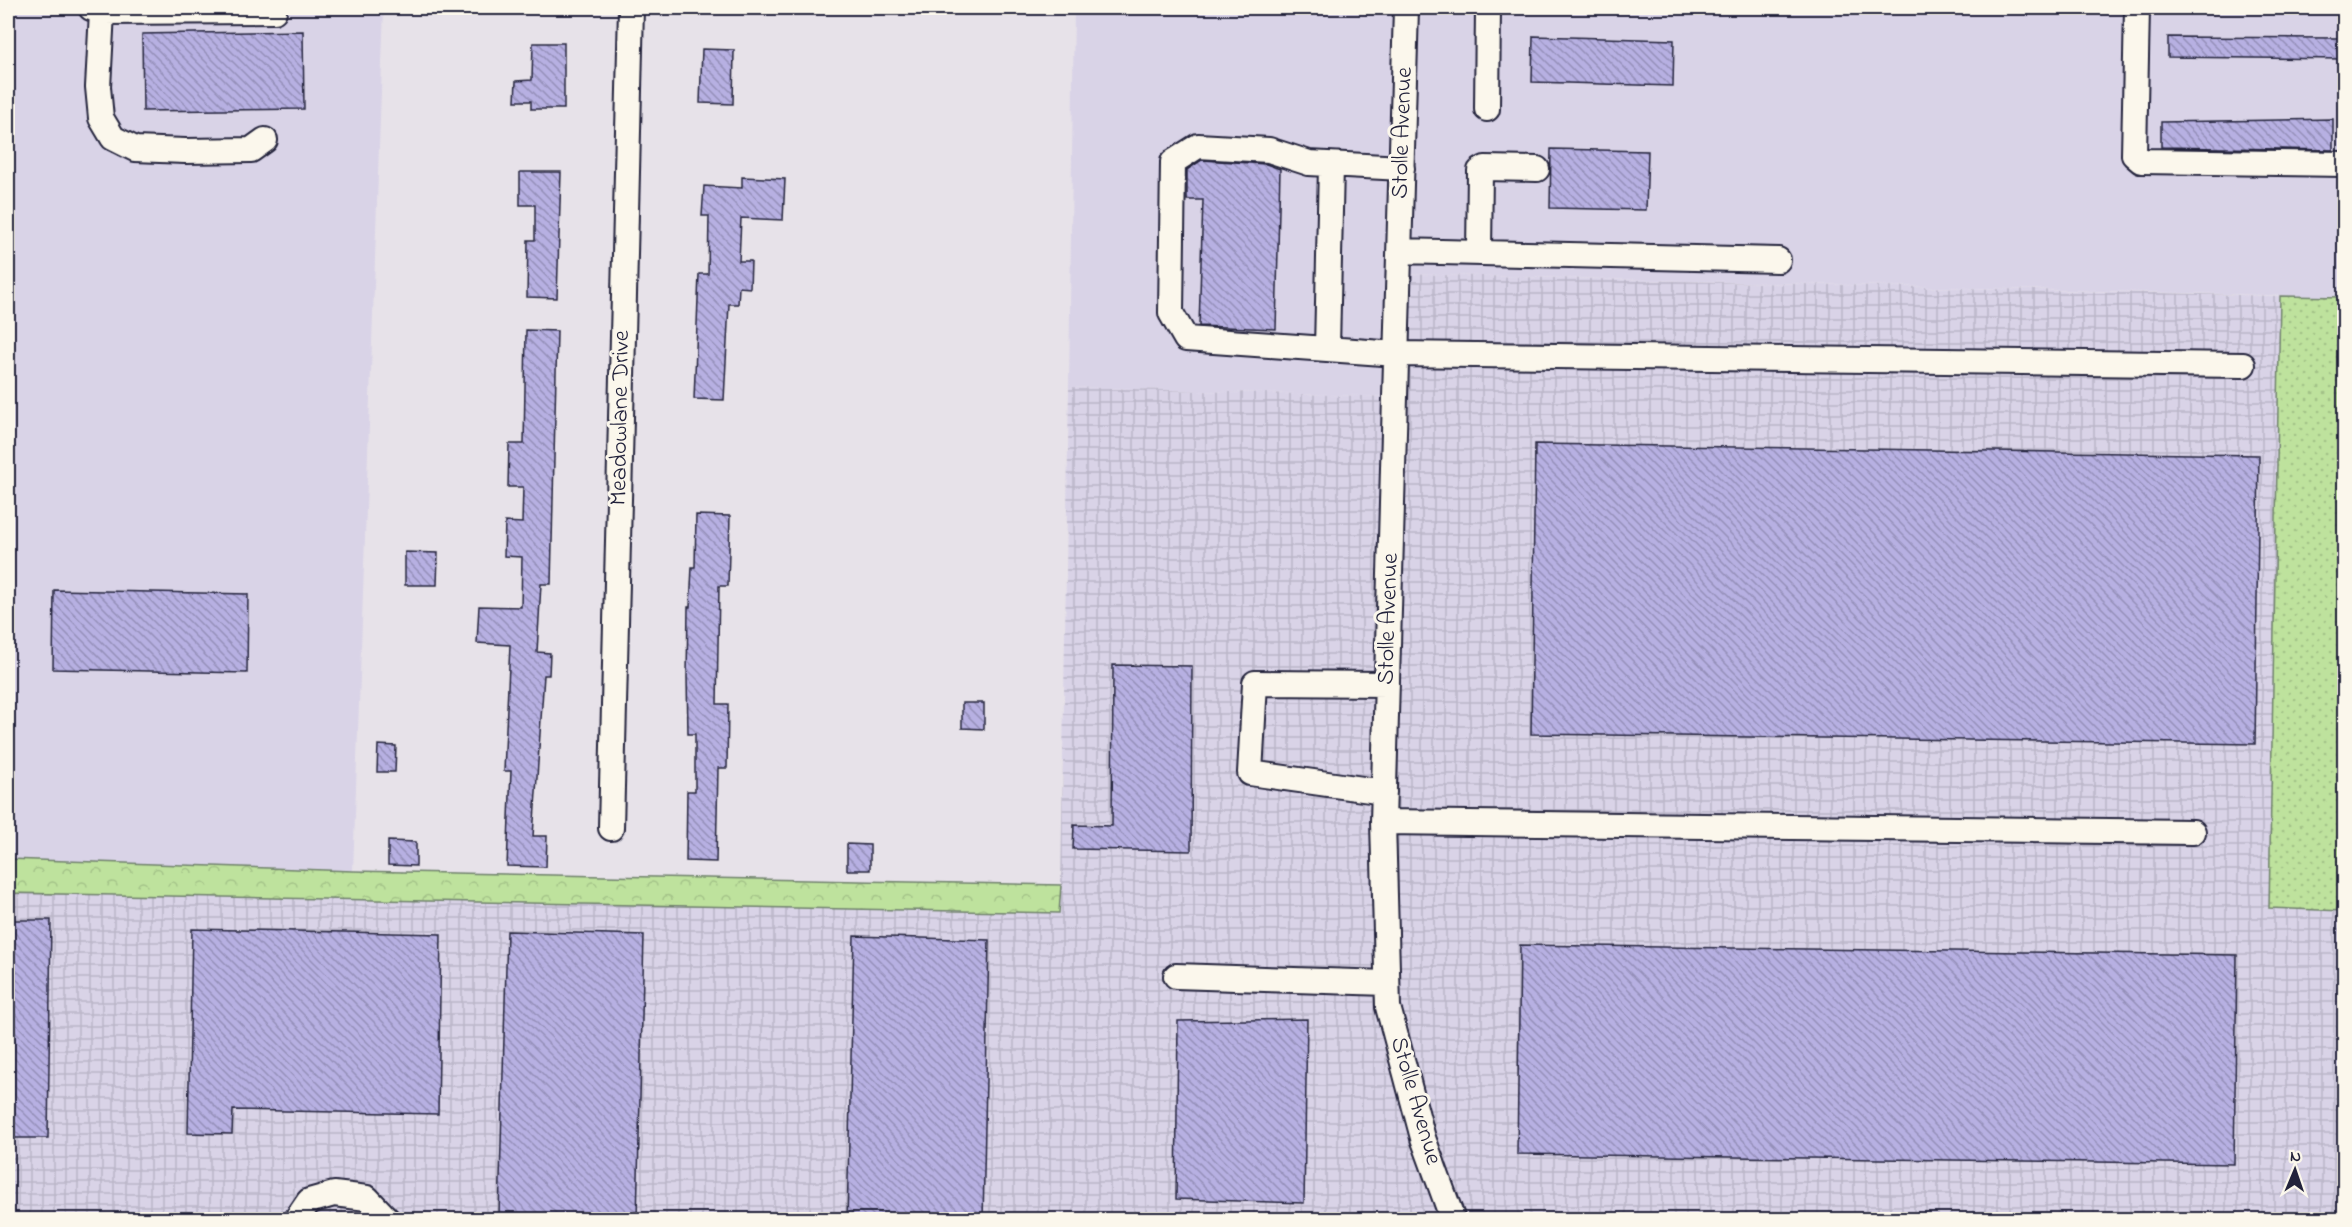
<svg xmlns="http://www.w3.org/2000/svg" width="2352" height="1227" viewBox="0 0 2352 1227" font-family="'Indie Flower',sans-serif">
<defs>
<pattern id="industrial-grid" width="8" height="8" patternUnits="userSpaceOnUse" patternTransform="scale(1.5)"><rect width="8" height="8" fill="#d9d3e7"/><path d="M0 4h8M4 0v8" fill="none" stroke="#bab5c7"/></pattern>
<pattern id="grass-dots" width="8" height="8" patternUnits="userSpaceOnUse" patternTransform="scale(1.5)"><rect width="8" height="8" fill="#bee29d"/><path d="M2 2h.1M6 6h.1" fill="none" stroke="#a3c288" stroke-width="1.8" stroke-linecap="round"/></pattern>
<pattern id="forest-crowns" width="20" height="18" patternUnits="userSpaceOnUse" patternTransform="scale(1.5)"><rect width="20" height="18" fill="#bee29d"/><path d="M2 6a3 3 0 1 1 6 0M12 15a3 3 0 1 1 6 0" fill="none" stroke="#a3c288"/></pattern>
<pattern id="building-back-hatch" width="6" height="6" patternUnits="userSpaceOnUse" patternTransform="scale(1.5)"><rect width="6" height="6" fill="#b7b0e2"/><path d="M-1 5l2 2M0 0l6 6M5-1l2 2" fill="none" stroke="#948fb8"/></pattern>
</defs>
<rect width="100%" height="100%" fill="#e7e2e9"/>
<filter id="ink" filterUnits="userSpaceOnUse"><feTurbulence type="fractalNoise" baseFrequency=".0167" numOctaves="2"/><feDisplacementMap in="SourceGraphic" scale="12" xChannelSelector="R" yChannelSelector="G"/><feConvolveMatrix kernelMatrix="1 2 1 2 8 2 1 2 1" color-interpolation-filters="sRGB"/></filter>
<g filter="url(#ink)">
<path fill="#d9d3e7" d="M8 8H384L353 871 8 859Z
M1074 8H2344V297L1399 274 1395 397 1069 387Z"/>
<path fill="url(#industrial-grid)" d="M1399 274 2280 296 2269 907 2344 911 2343 1219 8 1220V893L1059 912 1061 885 1069 387 1395 397Z"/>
<path fill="url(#grass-dots)" stroke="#70826c" stroke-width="1.5" d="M2280 296 2344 297V911L2269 908Z"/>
<path fill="url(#forest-crowns)" stroke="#70826c" stroke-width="1.5" d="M8 859 353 871 1061 885 1059 913 8 893Z"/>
<path fill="url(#building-back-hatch)" stroke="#22223b" stroke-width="1.5" d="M303 31 304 109 143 111 142 34Z
M1533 36 1674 40 1673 86 1532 82Z
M2168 37 2344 38V59L2168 57Z
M533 43H564V109H531V101H515L516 81 532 80Z
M702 49 734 50 733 104 700 103Z
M2333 119V150L2161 147V122Z
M1551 149 1648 151 1646 210 1550 208Z
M1202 160 1266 164 1280 169 1276 329 1199 326 1203 200H1187V170Z
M520 172H561L557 298 527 297 528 240H535V205H520Z
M742 177 785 179 783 220 741 218 739 261H751L750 288 739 287 738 304H729L724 400 694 399 699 274H708L709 216H702L704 186 742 188Z
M526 330 557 331 551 584H541L537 652 550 653 549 675H544L533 836H547L546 867 507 866 511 771H504L510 645 477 643 479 606 521 607 522 557 504 556 505 522 522 523 523 487H508L509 444H524Z
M1535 444 2259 455 2255 744 1531 734Z
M696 515 730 516 728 586H719L717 704H728L727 768H718L716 862 686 861 687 791H695V734H688L687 677 688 607H690L692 567H695Z
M405 552 438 553 437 585H405Z
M54 590 248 594 247 673 53 669Z
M1113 665 1192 666 1191 851 1073 849 1074 825 1112 826Z
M962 703H984V729L962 728Z
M378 745 396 746 395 772H377Z
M388 841 416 842V866L388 865Z
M847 844 870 845V870H847Z
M8 920H51L48 1138H8Z
M192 929 441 934 438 1114 233 1110 232 1134 188 1133Z
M507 931 644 935 637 1219 499 1215Z
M854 936 989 940 983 1220H847Z
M1520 945 2237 955 2234 1164 1517 1154Z
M1307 1019 1304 1203 1176 1199 1178 1021Z"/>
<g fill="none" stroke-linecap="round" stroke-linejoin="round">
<g stroke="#22223b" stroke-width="28">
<path id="minor" d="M91 8 102 12 274 11
M1406 8 1383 822 1388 1007 1423 1138 1453 1220
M2137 8 2134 155 2141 161 2344 164
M102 12 98 87 101 118 113 138 135 149 185 151 251 150 265 140
M1487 109 1488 8
M1402 168 1309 163 1269 150 1198 146 1173 162 1171 313 1186 339 1397 354 2243 365
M1400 251 1778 260
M1479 252 1480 171 1485 168 1537 169
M1327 349 1331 165
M1384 792 1250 773 1255 683 1387 684
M1383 822 2193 832
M611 828 631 8
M1176 976 1387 983
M296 1220 309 1201 334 1194 367 1198 388 1220"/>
</g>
<use href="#minor" stroke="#fbf7ec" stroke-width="24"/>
</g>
</g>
<g text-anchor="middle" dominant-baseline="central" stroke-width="6" stroke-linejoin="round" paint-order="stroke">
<g font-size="24" fill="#22223b" stroke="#fbf7ec">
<text transform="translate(1403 133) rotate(-88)">Stolle Avenue</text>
<text transform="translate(621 418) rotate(-89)">Meadowlane Drive</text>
<text transform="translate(1389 619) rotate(-88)">Stolle Avenue</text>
<text transform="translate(1415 1101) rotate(74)">Stolle Avenue</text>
</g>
</g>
<rect width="2352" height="1227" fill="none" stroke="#fbf7ec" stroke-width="30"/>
<rect x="15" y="15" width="2322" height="1197" fill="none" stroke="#22223b" stroke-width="2" filter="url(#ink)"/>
<g transform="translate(2295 1170) rotate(2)" stroke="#fbf7ec" stroke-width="4.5" paint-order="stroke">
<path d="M0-4.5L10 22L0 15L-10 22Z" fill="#22223b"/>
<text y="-9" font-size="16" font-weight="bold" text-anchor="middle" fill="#22223b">N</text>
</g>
</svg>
